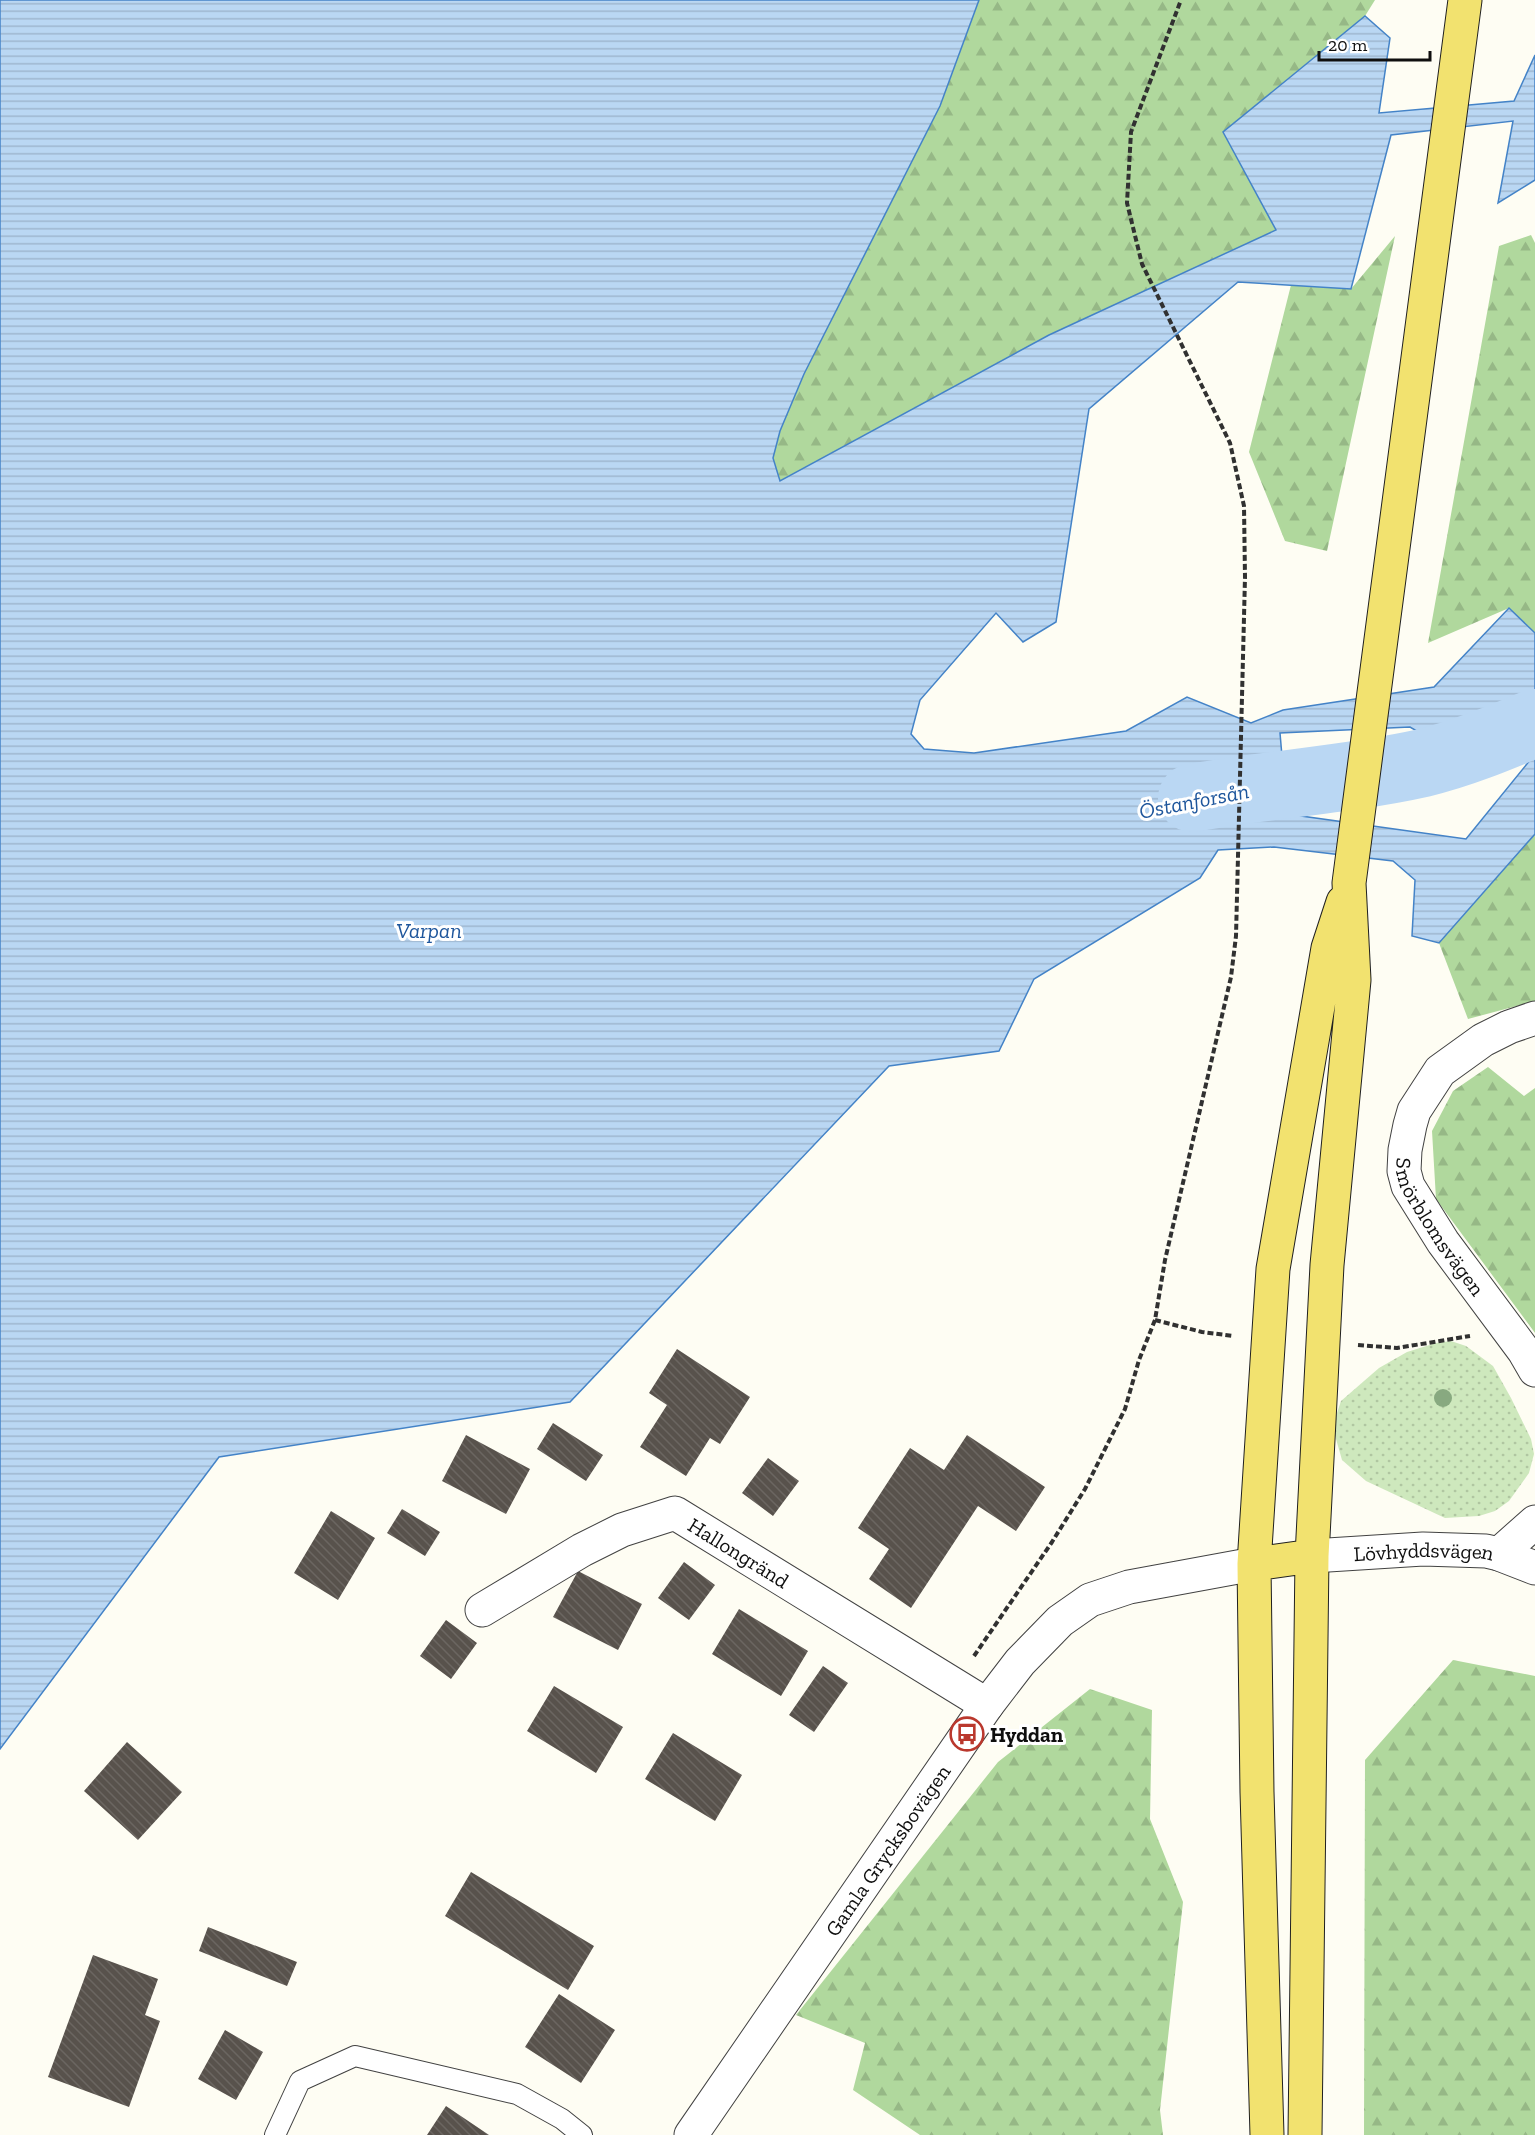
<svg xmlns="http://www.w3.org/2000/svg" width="1535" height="2135" viewBox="0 0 1535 2135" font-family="'Zilla Slab',serif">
<defs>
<pattern id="grass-dots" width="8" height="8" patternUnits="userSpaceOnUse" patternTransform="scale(1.5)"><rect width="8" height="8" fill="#cee8bd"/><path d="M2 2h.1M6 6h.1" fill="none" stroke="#b0c6a1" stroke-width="1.8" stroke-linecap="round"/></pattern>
<pattern id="forest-firs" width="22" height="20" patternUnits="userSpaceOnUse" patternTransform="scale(1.5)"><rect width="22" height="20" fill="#b0d89d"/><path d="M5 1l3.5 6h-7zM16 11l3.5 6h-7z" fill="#96b886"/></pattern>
<pattern id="water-rules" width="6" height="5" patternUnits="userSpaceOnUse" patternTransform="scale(1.5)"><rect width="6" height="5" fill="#bad7f3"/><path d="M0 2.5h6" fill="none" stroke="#9fb7cf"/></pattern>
<pattern id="building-back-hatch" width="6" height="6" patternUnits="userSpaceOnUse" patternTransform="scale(1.5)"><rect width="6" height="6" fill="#58524c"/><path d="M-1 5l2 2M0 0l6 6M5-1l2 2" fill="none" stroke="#6b6661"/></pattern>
</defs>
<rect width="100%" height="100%" fill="#fefdf3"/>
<path fill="url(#grass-dots)" d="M1451 1341 1466 1346 1493 1366 1511 1398 1531 1439 1534 1454 1529 1473 1509 1501 1495 1511 1479 1516 1445 1518 1366 1481 1342 1460 1334 1432 1336 1416 1341 1401 1379 1368 1407 1352 1436 1343Z"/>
<path fill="url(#forest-firs)" d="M979 0H1375L1365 16 1223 132 1277 230 1049 335 780 481 773 458 780 431 804 374 940 106Z
M1531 235 1535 243V633L1509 608 1428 643 1499 246Z
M1395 236 1327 551 1285 541 1249 452 1291 285 1351 289Z
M1535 834V1001L1468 1019 1439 943Z
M1488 1067 1524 1096 1535 1088V1333L1436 1199 1432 1131 1453 1091Z
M1453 1660 1535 1676V2135H1364L1365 1760Z
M1090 1689 1152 1710 1150 1819 1183 1902 1160 2110 1163 2135H920L853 2090 865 2043 796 2015 998 1762Z"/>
<path fill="url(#water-rules)" stroke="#4483c7" stroke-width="1.5" d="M0 0H979L940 106 804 374 780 431 773 458 780 481 1049 335 1276 230 1223 132 1365 16 1390 38 1379 113 1514 101 1535 55V180L1498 203 1513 121 1391 135 1351 289 1238 282 1089 409 1056 622 1023 642 996 613 920 700 911 734 924 749 974 753 1126 731 1187 697 1251 723 1283 710 1434 687 1509 608 1535 633V745L1446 748 1410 727 1280 733 1287 814 1466 839 1535 754V834L1439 943 1412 936 1415 880 1393 861 1274 847 1218 850 1200 878 1034 979 999 1051 889 1066 570 1402 219 1457 0 1749Z"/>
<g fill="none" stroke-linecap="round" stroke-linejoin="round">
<path stroke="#bad7f3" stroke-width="68" d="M1192 798C1268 784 1347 780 1423 763 1461 754 1499 738 1535 723"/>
</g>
<path fill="url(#building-back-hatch)" d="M677 1349 750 1397 720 1444 710 1438 686 1476 640 1447 667 1405 649 1393Z
M553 1423 603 1455 586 1481 537 1449Z
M466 1435 530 1469 506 1514 442 1481Z
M967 1435 1045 1487 1016 1531 978 1506 911 1608 869 1579 889 1549 858 1528 910 1448 944 1470Z
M768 1458 799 1481 773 1516 742 1493Z
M402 1509 440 1532 425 1556 387 1533Z
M331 1511 375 1538 338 1600 294 1573Z
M684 1562 715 1585 689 1620 658 1598Z
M578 1571 642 1604 618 1650 553 1617Z
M739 1609 808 1651 781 1696 712 1654Z
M446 1620 477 1643 451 1679 420 1656Z
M823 1666 848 1683 814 1732 789 1715Z
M554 1686 623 1727 596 1773 527 1731Z
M673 1733 742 1775 715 1821 645 1779Z
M127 1742 182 1792 138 1840 84 1791Z
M471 1872 594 1946 568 1990 445 1916Z
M208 1927 297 1962 287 1986 199 1951Z
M93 1955 158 1979 145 2015 160 2021 129 2107 48 2077Z
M559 1994 615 2030 581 2083 525 2047Z
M225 2030 263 2052 236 2100 198 2079Z
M446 2106 489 2135H427Z"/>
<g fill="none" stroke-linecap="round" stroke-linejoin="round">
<g stroke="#424242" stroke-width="22">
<path id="service" d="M275 2135 300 2081 355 2056 517 2094 562 2119 582 2135"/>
</g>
<g stroke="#424242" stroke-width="35">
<g id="minor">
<path id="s1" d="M1535 1018 1509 1027 1483 1040 1440 1071 1414 1111 1410 1125 1405 1150 1404 1171 1408 1186 1443 1242 1524 1351 1535 1370"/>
<path d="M1499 1554 1535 1522"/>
<path id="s2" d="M1312 1556 1423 1549 1486 1551 1499 1554 1535 1568"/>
<path id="s3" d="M482 1610 582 1550 622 1530 675 1513 987 1705"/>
</g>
</g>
<g stroke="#424242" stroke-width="35">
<g id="tertiary">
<path id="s4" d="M691 2135 987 1705 1020 1662 1060 1621 1090 1600 1129 1587 1254 1564"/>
</g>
</g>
<g stroke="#202020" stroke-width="35">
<path id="primary" d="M1254 1564 1312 1556
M1267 2135 1257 1792 1254 1564 1273 1269 1328 948 1343 902
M1305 2135 1312 1556 1327 1265 1354 980 1349 883 1465 0"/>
</g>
<path stroke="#313131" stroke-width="4" stroke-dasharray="6 3" stroke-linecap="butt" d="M1155 1320 1202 1332 1234 1336
M1358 1345 1397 1348 1470 1336
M974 1656 1052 1542 1085 1489 1125 1409 1139 1360 1155 1320 1165 1260 1231 977 1236 936 1245 577 1244 506 1230 443 1142 264 1127 203 1131 132 1181 0"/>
<use href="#service" stroke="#fff" stroke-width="20"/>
<use href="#minor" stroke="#fff" stroke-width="33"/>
<use href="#tertiary" stroke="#fff" stroke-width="33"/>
<use href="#primary" stroke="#f2e26f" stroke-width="33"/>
</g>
<circle fill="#88a980" cx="1443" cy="1398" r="9"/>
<defs>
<g id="bus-ring" transform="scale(1.725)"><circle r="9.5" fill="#fff" stroke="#ba382d" stroke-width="1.5"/><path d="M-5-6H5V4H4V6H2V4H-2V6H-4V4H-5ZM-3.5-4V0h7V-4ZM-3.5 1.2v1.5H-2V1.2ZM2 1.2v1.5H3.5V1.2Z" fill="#ba382d"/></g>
</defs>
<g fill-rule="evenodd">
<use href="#bus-ring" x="967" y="1734"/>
</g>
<g text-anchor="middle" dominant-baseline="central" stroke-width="6" stroke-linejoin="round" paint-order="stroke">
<g font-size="21" fill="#0f0f0f" stroke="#fff">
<text stroke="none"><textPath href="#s1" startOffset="284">Smörblomsvägen</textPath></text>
<text stroke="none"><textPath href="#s3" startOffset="292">Hallongränd</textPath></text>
<text stroke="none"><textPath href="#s2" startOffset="112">Lövhyddsvägen</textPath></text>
<text stroke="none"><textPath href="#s4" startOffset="346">Gamla Grycksbovägen</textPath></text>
</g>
<g font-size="21" font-weight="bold" fill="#0f0f0f" stroke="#fff" text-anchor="start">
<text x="990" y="1734">Hyddan</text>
</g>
<g font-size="22" font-style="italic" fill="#1e569c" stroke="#fff">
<text transform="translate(1194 801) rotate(-11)">Östanforsån</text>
<text x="429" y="930">Varpan</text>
</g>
</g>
<path d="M1319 51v9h111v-9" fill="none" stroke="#0f0f0f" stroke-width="3"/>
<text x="1328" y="51" font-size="18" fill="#0f0f0f" stroke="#ffffff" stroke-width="4.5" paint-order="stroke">20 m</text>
</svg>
